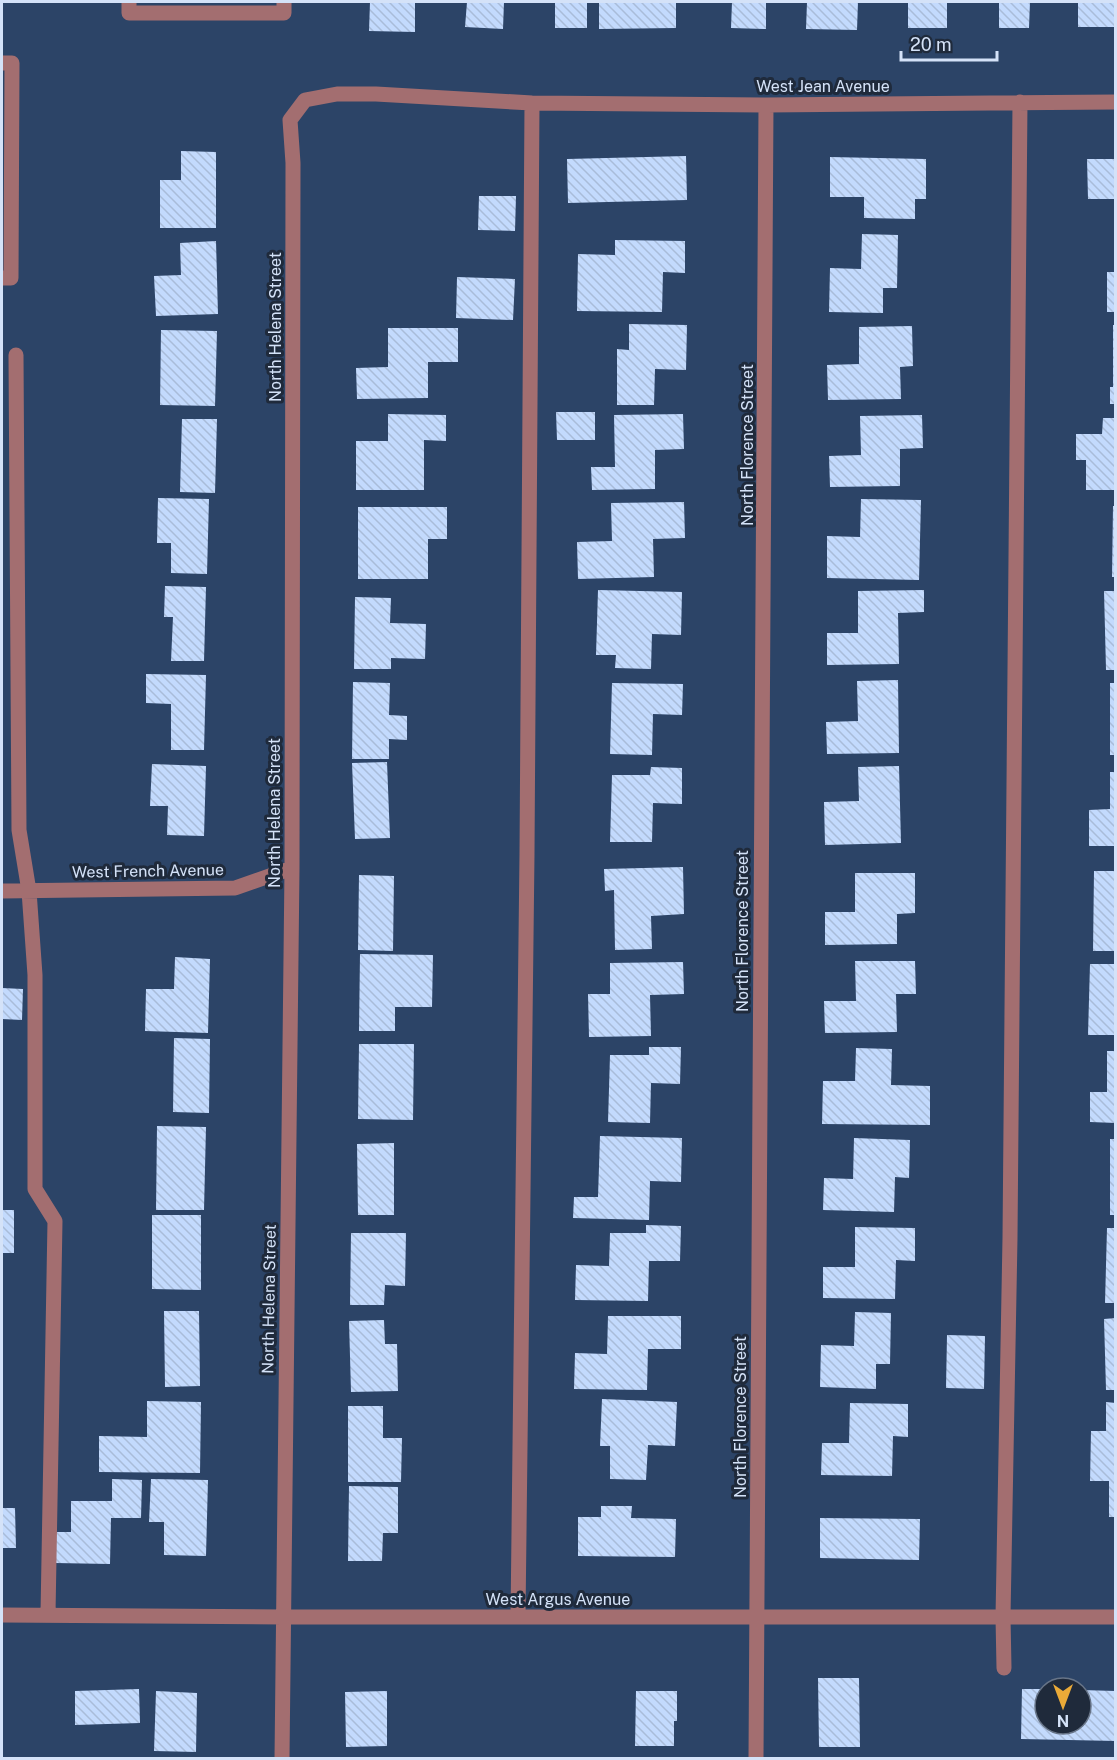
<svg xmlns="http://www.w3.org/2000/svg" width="1117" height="1760" viewBox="0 0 1117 1760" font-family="'Public Sans',sans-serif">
<defs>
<pattern id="building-back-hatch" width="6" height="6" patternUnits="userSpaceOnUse" patternTransform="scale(1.5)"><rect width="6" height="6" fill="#c3dafd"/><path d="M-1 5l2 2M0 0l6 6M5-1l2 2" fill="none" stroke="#a9bcd9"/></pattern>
</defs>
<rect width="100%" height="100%" fill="#2c4467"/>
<path fill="url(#building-back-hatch)" d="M370 2H415V32L369 31Z
M467 2H504L503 29 465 27Z
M555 2H587V28H555Z
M599 2H676V28L599 29Z
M732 2H766V29L731 28Z
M807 2H858L857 30 806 29Z
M908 2H947V28H908Z
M999 2H1030L1029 28H999Z
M1078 2H1116V27H1078Z
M181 151 216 152V228H160V180H181Z
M686 156 687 200 568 203 567 159Z
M830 157 926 159V199H915V219L864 218V197H830Z
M1087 159H1116V199H1088Z
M479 196H516L515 231 478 230Z
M862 234 898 235 897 288H883V313L829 312 830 268 861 269Z
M615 240 685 241V273L663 272 662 312 577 311 578 254 615 255Z
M216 241 218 314 156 316 154 276 181 275 180 243Z
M1107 272H1116V312H1107Z
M457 277 515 279 513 320 456 318Z
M629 324 687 325 686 370 655 369 654 405H617V349L629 350Z
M1113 325H1116V404H1110V387H1113Z
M912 326 913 366 900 367 901 399 828 400 827 365 859 364V327Z
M388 328H458V362H428V398L357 399 356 368 388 367Z
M161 330 217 331 215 406 160 405Z
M556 412H595V440H557Z
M388 414 446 415V441L424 440V490H356V441H388Z
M683 414 684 449 655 450V489L592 490 591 467H615L614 415Z
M922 415 923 448 900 449V486L830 487 829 456 861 455 860 416Z
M1103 418H1116V490H1086V460H1076V434H1102Z
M182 419H217L215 493 180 492Z
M158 498 209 499 207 574 171 573V543H157Z
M861 499 921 500 919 580 827 578V536L860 537Z
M684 502 685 538 653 539 654 577 578 579 577 542 612 541 611 503Z
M1113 506H1116V577H1112Z
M358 507H447V539H428V579H358Z
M165 586 206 587 204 661H171L173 617H164Z
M598 590 682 592 681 635 652 634 651 669 615 668 616 655H596Z
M924 590V612L898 613 899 664 827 665V633H858V591Z
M1104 591H1116V670H1106Z
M355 597 391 598 390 623 426 624 425 659 391 658V669H354Z
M146 674 206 675 204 750H171V704L146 703Z
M898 680 899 753 827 754 826 722 858 721 857 681Z
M353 682 390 683 389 715 407 716V740L389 739V759H352Z
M612 683 683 684 682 715 653 714 652 755 610 754Z
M1110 683H1116V755H1110Z
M387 762 390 838 355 839 352 763Z
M152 764 206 766 204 836 167 835 168 806H150Z
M899 766 901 843 825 845 824 802 859 801 858 767Z
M651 767 682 768V804L653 803 652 842H610L612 775H650Z
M1110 772H1116V846H1089V810L1110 809Z
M683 867 684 914 651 916 652 949 615 950 614 890 605 891 604 869Z
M1094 871H1116V951H1093Z
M855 873H915V913L897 914V944L825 945V912H855Z
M359 875 394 876 393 951 358 950Z
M360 954 433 955 432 1007H395V1031H359Z
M175 957 210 959 208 1033 145 1031 146 989H174Z
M855 961H915L916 994H896L897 1032 825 1033 824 1001H856Z
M683 962 684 994 650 995 651 1036 589 1037 588 994H610V963Z
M1090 964H1116V1035H1088Z
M2 988 23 989 22 1020 2 1019Z
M174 1038 210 1039 209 1113 173 1112Z
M359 1044H414L413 1120 358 1119Z
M649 1047H681L680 1084 651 1083 650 1123 608 1122 610 1055H649Z
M856 1048 892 1049 891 1085 930 1086V1125L822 1124 823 1081H855Z
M1107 1051H1116V1123L1090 1122V1092H1107Z
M157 1126 206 1127 204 1210H156Z
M600 1136 682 1138 681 1182 650 1181 649 1220 573 1218 574 1197H598Z
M854 1138 910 1140 909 1178 895 1177 894 1212 823 1210 824 1178 853 1179Z
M1110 1139H1116V1215H1110Z
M394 1143V1215H358L357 1144Z
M2 1210H14V1253H2Z
M152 1215H201V1290L152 1289Z
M646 1225 681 1226 680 1261H649L648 1301 575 1300 576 1265 609 1266 610 1233H646Z
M855 1227 915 1228V1261L896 1260 895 1299 823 1298V1267H855Z
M1107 1228H1116V1303H1105Z
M351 1233H406L405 1286 385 1285 384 1305H350Z
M164 1311H199L200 1386 165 1387Z
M855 1312 891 1313 890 1364H876V1389L820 1387 821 1345 854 1346Z
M608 1316H681V1349H648L647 1390 574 1389 575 1353 607 1354Z
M1116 1318V1390H1106L1104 1319Z
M384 1320 385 1344H397L398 1391 351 1392 349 1321Z
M947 1335 985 1336 984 1389 946 1388Z
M602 1399 677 1402 675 1446 648 1445 646 1480 610 1479V1446H600Z
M147 1401 201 1402 200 1473 99 1472V1436L147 1437Z
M1106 1402 1116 1403V1517H1109V1481H1090L1091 1431H1106Z
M850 1403 908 1404V1437L893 1436 892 1476 821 1475 822 1443H849Z
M348 1406H383V1438H402L401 1482H348Z
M112 1479 142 1480 141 1518H111L110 1564 55 1563 56 1532H71V1501H112Z
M151 1479 208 1480 206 1556 164 1555V1522H149Z
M349 1486 398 1487V1533H383L382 1561H348Z
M601 1506H632L631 1518 676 1519 675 1557 578 1556V1517H601Z
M2 1508H15L16 1548H2Z
M820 1518 920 1519 919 1560 820 1558Z
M818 1678H859L860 1747H819Z
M139 1689 140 1723 75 1725V1691Z
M1022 1689H1045V1724H1081V1690L1116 1691V1741L1021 1739Z
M156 1691 197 1693 196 1752 154 1751Z
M387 1691V1746L346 1747 345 1692Z
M636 1691H677V1721H674V1746H635Z"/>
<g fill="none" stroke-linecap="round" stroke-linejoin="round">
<path stroke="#a36e70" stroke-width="15" d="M129 2V13H284V2
M2 63H12L11 278H2
M16 355 19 830 29 891 35 975V1189L55 1221 48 1614
M2 891 235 888 292 868
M2 1615 283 1617H1116
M518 1617 527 854 532 103
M1004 1668 1003 1617 1010 1238 1020 102
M282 1758 292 868 293 163 290 120 305 100 337 94H376L532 103 766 105 1116 102
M756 1758 766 105"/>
</g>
<g text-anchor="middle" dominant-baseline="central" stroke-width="6" stroke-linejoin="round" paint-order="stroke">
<g font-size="16" fill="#d4e2f8" stroke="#1f2a3b">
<text x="823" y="86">West Jean Avenue</text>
<text transform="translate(275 327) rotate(-90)">North Helena Street</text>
<text transform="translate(747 445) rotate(-90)">North Florence Street</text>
<text transform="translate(274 813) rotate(-90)">North Helena Street</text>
<text transform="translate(148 871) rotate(-1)">West French Avenue</text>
<text transform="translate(742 931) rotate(-90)">North Florence Street</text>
<text transform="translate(269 1299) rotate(-89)">North Helena Street</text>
<text transform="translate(740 1417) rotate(-90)">North Florence Street</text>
<text x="558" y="1599">West Argus Avenue</text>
</g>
</g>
<rect width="1117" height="1760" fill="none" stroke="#d4e2f8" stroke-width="6"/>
<g transform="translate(1063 1706) rotate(180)"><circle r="28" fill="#1f2a3b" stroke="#677487" stroke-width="1.5"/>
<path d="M0-4.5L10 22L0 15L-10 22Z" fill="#eaaa38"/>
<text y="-9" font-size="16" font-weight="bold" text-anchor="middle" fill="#d4e2f8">N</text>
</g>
<path d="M901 51v9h96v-9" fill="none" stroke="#d4e2f8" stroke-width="3"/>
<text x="910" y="51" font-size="18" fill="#d4e2f8" stroke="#1f2a3b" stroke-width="4.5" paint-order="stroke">20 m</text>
</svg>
